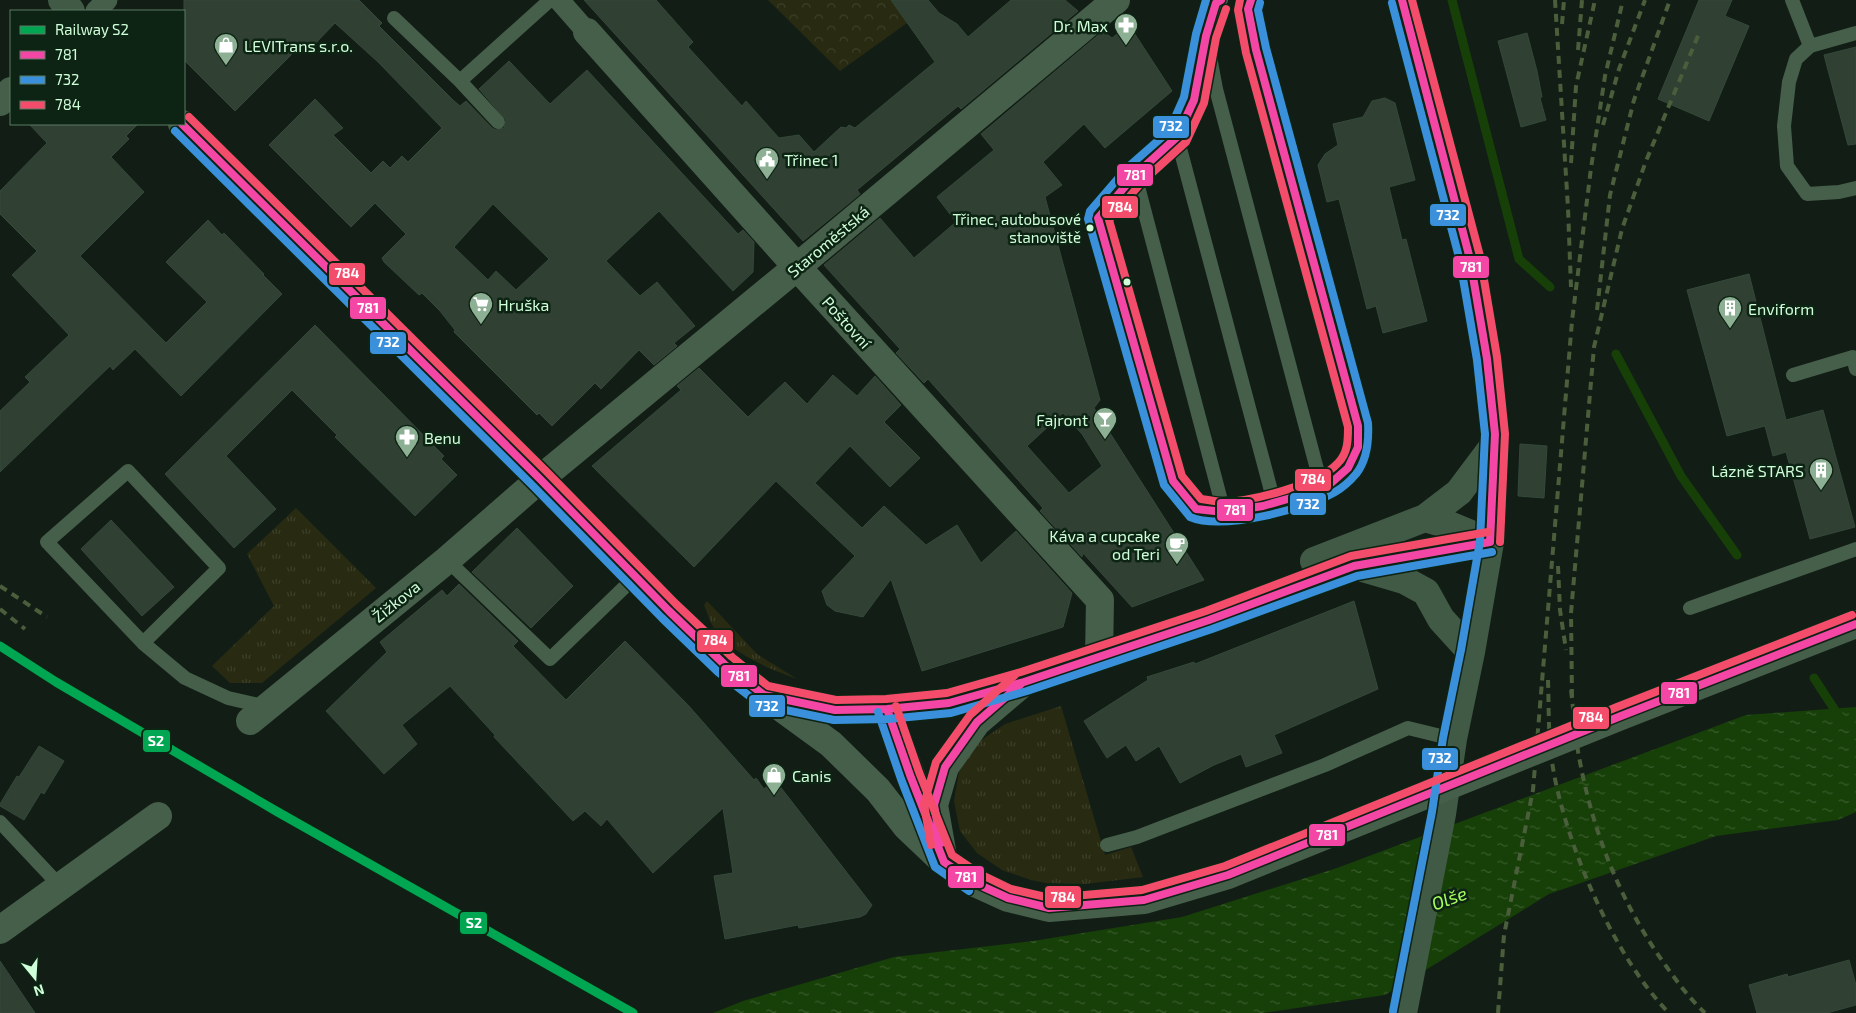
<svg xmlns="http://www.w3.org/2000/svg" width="1856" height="1013" viewBox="0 0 1856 1013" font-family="'Exo 2',sans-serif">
<defs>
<pattern id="grass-tufts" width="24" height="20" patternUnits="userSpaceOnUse" patternTransform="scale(1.25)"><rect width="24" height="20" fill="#282b11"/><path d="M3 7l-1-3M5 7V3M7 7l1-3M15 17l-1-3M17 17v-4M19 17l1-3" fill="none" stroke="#3c4028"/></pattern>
<pattern id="forest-crowns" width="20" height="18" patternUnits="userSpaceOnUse" patternTransform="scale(1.25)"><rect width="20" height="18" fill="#282b11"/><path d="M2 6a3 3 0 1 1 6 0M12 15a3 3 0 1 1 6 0" fill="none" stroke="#3c4028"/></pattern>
<pattern id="water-ripples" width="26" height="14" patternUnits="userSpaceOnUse" patternTransform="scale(1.25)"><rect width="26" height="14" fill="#173f08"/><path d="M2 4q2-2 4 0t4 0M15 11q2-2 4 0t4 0" fill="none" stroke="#385c2b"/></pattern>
</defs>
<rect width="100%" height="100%" fill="#121e15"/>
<path fill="url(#grass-tufts)" d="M296 508 376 588 262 683H230L212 666 274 606 247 554Z
M707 601 757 654 797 679C768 668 736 656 716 631 710 623 708 614 704 605Z
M1061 706 1105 855 1131 847 1143 877 1085 884 1046 883 1031 880 1002 870 977 853 960 831 954 801 959 772 977 743 1005 724Z"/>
<path fill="url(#forest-crowns)" d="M768 0H891L907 23 840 71Z"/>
<path fill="url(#water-ripples)" d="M1856 707V812L1838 820 1716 836 1549 894 1385 995 1263 1013H713L743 1001 894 957 1033 941 1182 917 1337 868 1746 715Z"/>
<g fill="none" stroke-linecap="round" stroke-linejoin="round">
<path stroke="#173f08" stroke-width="9" d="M1452 0 1519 259 1550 287
M1616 354 1681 476 1737 555
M1814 678 1840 718"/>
</g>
<path fill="#304033" stroke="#344939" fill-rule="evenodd" d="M184 0H359L382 23 379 26 453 100 460 106 466 101 492 128 496 130 504 128 506 120 479 89 509 61 550 104 587 70 738 234 743 230 754 242 753 272 733 291 659 211 606 261 640 296 657 282 695 326 674 343 677 346 654 365 639 350 601 389 595 383 552 426 539 413 537 415 454 332 455 330 440 311 422 293 419 295 384 262 382 258 406 234 375 203 351 227 269 145 315 99 343 128 333 135 371 173 383 161 390 168 402 156 408 162 442 128 378 62 335 23 311 48 304 42 235 111 184 60ZM493 204 549 259 516 290 496 271 488 280 454 247Z
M584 0H656L693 42 688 47 742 106 746 101 779 138 799 135 814 152 841 127 846 128 849 125 855 128 935 62 891 0H928L939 13 957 24 968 37 1011 0H1065L1078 11 961 109 958 106 857 190 860 194 803 241Z
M1699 0H1732L1725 16 1749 26 1709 121 1658 99Z
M1129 25 1172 91 1105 148 1084 124 1043 162 1062 185 1045 197 1100 400 1094 408 1204 580 1132 607 1083 553 1082 557 1040 511 1043 508 928 379 924 383 896 353 900 349 824 265 880 218 914 258 956 222 937 197 994 150 981 134 1103 31 1112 38ZM1063 413 1082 434 1102 466 1069 493 1027 446Z
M1527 33 1537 71 1542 97 1540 98 1546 120 1521 127 1498 41Z
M1856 47V144L1848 145 1824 55Z
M1385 98 1395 103 1415 180 1389 187 1402 240 1406 239 1427 321 1383 333 1376 306 1367 309 1339 199 1327 202 1318 165 1325 154 1338 145 1333 124 1363 117 1372 101Z
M29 124H138L126 136 129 139 111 157 144 192 80 256 166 343 207 302 166 262 208 220 222 235 224 233 264 274 263 275 282 294 181 396 135 349 113 370 110 366 0 472V411L30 382 25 377 69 335 12 275 37 251 0 214V191L47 143Z
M1749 274 1786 420 1823 410 1855 527 1810 539 1786 452 1773 456 1765 426 1727 436 1687 290Z
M315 325 444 456 441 459 457 475 415 516 335 437 337 435 292 390 226 456 276 509 234 548 165 474Z
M699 368 748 417 785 382 807 404 833 375 857 396 875 376 901 405 884 422 920 458 890 487 850 446 815 483 862 528 884 506 926 545 957 525 981 563 1016 531 1072 593 1063 627 922 671 891 579 863 617 835 611 827 605 822 591 855 556 776 481 694 567 592 466 681 390 677 386Z
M1520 444 1547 446 1544 498 1518 496Z
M111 520 174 587 142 616 81 549Z
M517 528 573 586 531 628 472 572Z
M459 584 518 641 513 646 566 700 625 641 688 705 754 780 756 778 764 789 775 780 872 905 866 914 860 917 799 928 798 925 725 939 714 876 733 873 723 808 653 873 607 819 601 826 585 811 573 821 494 737 495 735 450 686 402 725 417 744 384 774 326 711 387 652 380 642 442 590 447 596Z
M1354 601 1378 689 1274 735 1282 753 1246 767 1241 754 1214 765 1180 783 1159 746 1136 761 1126 745 1107 758 1084 721 1148 680 1147 677 1194 662 1195 664Z
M39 746 64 761 44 794 41 792 24 820 0 806V804L17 776 19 777Z
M1849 960 1856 985V1005L1827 1013H1757L1749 985 1787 974 1788 977Z
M0 961 35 1013H0Z"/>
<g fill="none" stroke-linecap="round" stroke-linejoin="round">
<path stroke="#465f4a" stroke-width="14" d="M1221 0 1216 3 1206 36 1194 100 1177 137 1135 175 1098 218 1173 481 1196 509 1224 512 1263 506 1298 496 1331 483 1348 468 1358 447V426L1256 50 1248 9 1251 0
M1792 0 1810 46
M394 18 460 81
M1856 33 1810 46 1796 59 1789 82 1784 126 1787 166 1807 194 1839 192 1856 188
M1208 46 1216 89 1322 488
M498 122 460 81 550 0
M1177 137 1274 502
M1135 175 1224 512
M1793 375 1853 357 1856 369
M447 560 550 659 635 577
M1690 608 1856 549
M143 643 219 568 128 471 47 542 143 643 185 678 228 698 267 707
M0 822 61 887
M1107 845 1137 837 1325 765 1408 728 1453 739"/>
<path stroke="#465f4a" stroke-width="21" d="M559 0 587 32
M96 11 107 0"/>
<path stroke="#465f4a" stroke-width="28" d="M587 32 797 267 1100 600 1099 657
M0 102 11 91
M250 721 447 560 540 479 797 267 1116 0
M0 930 158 816"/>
<path stroke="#465f4a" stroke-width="28" d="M764 695 831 744 878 790 906 826 944 862 975 883
M887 709 931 830
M944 862 934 805 945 767 977 722 1024 682"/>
<path stroke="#415a45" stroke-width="28" d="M62 0 71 11
M1402 0 1470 259 1487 359 1495 434 1490 542 1471 652 1453 739 1442 814 1403 1013
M182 124 540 479 669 611 725 665 764 695 835 710 887 709 949 703 1024 682 1209 620 1354 566 1490 542
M1425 518 1449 525 1490 542
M1314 561 1425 518 1459 492 1495 444
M1363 568 1404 580 1426 592 1441 619 1471 652"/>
<path stroke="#4a5e3c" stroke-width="4" stroke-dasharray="8 6" stroke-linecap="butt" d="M1555 0 1568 208 1571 287
M1562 24 1564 0
M1578 50 1582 0
M1603 125 1619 69 1645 0
M1571 163 1576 86 1595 0
M1597 310 1610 195 1634 100 1670 0
M1558 566 1560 610 1566 650
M0 586 47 617
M0 609 25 629
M1548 680C1549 708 1548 740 1553 768 1566 845 1614 957 1669 1013
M1571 690C1574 714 1575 738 1580 762 1594 836 1622 905 1666 966 1678 983 1690 999 1705 1013
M1572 697 1571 613 1594 347 1622 229 1646 161 1700 31
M1498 1013 1504 935 1533 790 1572 321 1591 168 1605 76 1623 0"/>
<path stroke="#465f4a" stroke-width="28" d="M975 883 1008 898 1049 908 1144 900 1228 875 1621 716 1856 624"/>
<g stroke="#0d2313" stroke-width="11">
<path id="bus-1" d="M1221 0 1216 3 1206 36 1194 100 1177 137 1135 175 1098 218 1173 481 1196 509 1224 512 1263 506 1298 496 1331 483 1348 468 1358 447V426L1256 50 1248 9 1251 0
M1402 0 1470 259 1487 359 1495 434 1490 542
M182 124 540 479 669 611 725 665 764 695 835 710 887 709 949 703 1024 682 1209 620 1354 566 1490 542
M887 709 910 775 944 862 975 883 1008 898 1049 908 1144 900 1228 875 1621 716 1856 624
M941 843 934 805 945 767 977 722 1022 683"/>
</g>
<g stroke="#0d2313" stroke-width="11">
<path id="bus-2" d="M1206 0 1196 34 1184 97 1169 131 1127 168 1090 211 1088 219 1164 485 1190 517C1223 531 1305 509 1335 492 1342 488 1351 480 1356 474 1367 460 1369 441 1368 423L1266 48 1258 10 1260 3
M1392 3 1460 261 1477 360 1485 434 1480 541 1461 650 1443 738 1432 812 1393 1011
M175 131 533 486 662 618 718 672 761 705 834 720 888 719 951 713 1027 691 1212 629 1357 576 1492 552
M878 712 901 779 935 867 969 891"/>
</g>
<g stroke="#0d2313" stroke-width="11">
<path id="bus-3" d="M1412 0 1480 256 1497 357 1505 434 1500 542
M1226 9 1216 38 1204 103 1186 142 1142 182 1109 220 1182 476 1201 499C1209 500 1217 502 1224 502 1253 501 1318 485 1338 463 1348 453 1348 440 1348 427L1246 53 1238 10 1240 0
M189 117 547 472 676 604 732 657 768 686 836 700 886 699 947 693 1021 672 1206 611 1351 556 1488 532
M896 706 919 772 952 855 980 874 1011 889 1050 898 1142 890 1225 866 1617 707 1852 615
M931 845 924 804 936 762 970 715 1015 675"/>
</g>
<use href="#bus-1" stroke="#f346a5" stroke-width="8"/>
<use href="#bus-2" stroke="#3a90db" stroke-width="8"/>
<use href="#bus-3" stroke="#f44d6c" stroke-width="8"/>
<g stroke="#0d2313" stroke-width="12">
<path id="rail-1" d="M0 646 56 682 276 811 633 1013"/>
</g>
<use href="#rail-1" stroke="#00a651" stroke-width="9"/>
</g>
<defs>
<g id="pharmacy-pin" transform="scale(1.25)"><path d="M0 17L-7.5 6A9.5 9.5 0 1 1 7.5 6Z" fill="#8db094" stroke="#0d2313"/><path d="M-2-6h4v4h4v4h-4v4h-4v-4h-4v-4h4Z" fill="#fff"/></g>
<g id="shop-pin" transform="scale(1.25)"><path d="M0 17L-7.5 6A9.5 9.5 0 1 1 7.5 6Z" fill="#8db094" stroke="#0d2313"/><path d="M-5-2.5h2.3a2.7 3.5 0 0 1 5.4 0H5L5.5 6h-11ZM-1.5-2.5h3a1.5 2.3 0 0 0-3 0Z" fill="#fff"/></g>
<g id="civic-pin" transform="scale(1.25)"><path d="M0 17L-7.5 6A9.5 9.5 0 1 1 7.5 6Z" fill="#8db094" stroke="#0d2313"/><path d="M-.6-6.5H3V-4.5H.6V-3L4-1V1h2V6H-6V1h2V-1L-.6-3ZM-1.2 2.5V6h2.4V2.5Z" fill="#fff"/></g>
<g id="supermarket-pin" transform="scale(1.25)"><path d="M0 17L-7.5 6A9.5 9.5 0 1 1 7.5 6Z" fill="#8db094" stroke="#0d2313"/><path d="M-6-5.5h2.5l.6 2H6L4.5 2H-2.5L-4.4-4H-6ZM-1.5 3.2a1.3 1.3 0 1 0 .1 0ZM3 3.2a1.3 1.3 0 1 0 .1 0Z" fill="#fff"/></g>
<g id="building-pin" transform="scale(1.25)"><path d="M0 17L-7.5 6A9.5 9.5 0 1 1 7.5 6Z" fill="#8db094" stroke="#0d2313"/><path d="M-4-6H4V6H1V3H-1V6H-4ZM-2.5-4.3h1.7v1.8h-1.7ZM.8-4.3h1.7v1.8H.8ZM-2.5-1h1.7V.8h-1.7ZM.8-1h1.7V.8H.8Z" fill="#fff"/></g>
<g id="bar-pin" transform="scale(1.25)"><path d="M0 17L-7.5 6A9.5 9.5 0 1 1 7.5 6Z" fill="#8db094" stroke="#0d2313"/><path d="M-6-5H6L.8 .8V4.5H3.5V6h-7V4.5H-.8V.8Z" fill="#fff"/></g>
<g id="cafe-pin" transform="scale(1.25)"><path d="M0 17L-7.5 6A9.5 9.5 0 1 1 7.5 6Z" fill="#8db094" stroke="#0d2313"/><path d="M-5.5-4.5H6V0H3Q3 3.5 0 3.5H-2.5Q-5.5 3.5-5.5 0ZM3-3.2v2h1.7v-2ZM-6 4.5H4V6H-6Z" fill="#fff"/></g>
</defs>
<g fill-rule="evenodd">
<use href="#pharmacy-pin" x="1126" y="25"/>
<use href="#shop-pin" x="226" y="45"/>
<use href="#civic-pin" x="767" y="159"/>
<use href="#supermarket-pin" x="481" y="304"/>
<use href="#building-pin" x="1730" y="308"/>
<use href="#bar-pin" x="1105" y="419"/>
<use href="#pharmacy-pin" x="407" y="437"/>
<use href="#building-pin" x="1821" y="470"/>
<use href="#cafe-pin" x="1177" y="544"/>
<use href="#shop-pin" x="774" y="775"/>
</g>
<g fill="#cfffd9" stroke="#0d2313" stroke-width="2">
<circle cx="1090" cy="228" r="4.5"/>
<circle cx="1127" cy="282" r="4.5"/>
</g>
<g text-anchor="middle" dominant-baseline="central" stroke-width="5" stroke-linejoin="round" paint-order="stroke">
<g font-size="15" fill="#cfffd9" stroke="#0d2313" text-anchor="end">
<text x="1081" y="219">Třinec, autobusové<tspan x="1081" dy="18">stanoviště</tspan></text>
</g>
<g font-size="16" fill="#cfffd9" stroke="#0d2313" text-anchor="start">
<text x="1108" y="25" text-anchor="end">Dr. Max</text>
<text x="244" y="45">LEVITrans s.r.o.</text>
<text x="784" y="159">Třinec 1</text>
<text x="498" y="304">Hruška</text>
<text x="1748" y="308">Enviform</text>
<text x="1088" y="419" text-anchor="end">Fajront</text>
<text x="424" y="437">Benu</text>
<text x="1804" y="470" text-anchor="end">Lázně STARS</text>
<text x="1160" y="535" text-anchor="end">Káva a cupcake<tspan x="1160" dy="18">od Teri</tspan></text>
<text x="792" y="775">Canis</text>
</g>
<g font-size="16" fill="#cfffd9" stroke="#0d2313">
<text transform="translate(828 241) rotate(-40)">Staroměstská</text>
<text transform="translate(847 322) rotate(48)">Poštovní</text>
<text transform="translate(396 601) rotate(-39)">Žižkova</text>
</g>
<g font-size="18" font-style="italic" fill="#a6ff5d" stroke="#0d2313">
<text transform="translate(1449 898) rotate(-20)">Olše</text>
</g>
</g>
<g stroke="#0d2313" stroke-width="2">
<rect x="1152" y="115" width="38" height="24" rx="5" fill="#3a90db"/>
<rect x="1116" y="163" width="38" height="24" rx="5" fill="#f346a5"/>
<rect x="1101" y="195" width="38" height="24" rx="5" fill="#f44d6c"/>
<rect x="1429" y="203" width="38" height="24" rx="5" fill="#3a90db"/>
<rect x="1452" y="255" width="38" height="24" rx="5" fill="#f346a5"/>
<rect x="328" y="262" width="38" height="24" rx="5" fill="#f44d6c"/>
<rect x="349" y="296" width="38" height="24" rx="5" fill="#f346a5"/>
<rect x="369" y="331" width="38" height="24" rx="5" fill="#3a90db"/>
<rect x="1294" y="468" width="38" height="24" rx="5" fill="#f44d6c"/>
<rect x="1289" y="492" width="38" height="24" rx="5" fill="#3a90db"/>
<rect x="1216" y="498" width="38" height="24" rx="5" fill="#f346a5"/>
<rect x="696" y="629" width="38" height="24" rx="5" fill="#f44d6c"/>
<rect x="720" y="664" width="38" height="24" rx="5" fill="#f346a5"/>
<rect x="1660" y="681" width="38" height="24" rx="5" fill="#f346a5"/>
<rect x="748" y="694" width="38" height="24" rx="5" fill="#3a90db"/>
<rect x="1572" y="706" width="38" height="24" rx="5" fill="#f44d6c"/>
<rect x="142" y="729" width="29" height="24" rx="5" fill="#00a651"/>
<rect x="1421" y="747" width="38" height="24" rx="5" fill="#3a90db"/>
<rect x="1308" y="823" width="38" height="24" rx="5" fill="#f346a5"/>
<rect x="947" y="865" width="38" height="24" rx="5" fill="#f346a5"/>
<rect x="1044" y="885" width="38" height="24" rx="5" fill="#f44d6c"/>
<rect x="459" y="911" width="29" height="24" rx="5" fill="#00a651"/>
</g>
<g font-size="14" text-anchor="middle" font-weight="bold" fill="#fff">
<text x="1171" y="131">732</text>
<text x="1135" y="180">781</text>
<text x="1120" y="212">784</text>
<text x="1448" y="220">732</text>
<text x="1471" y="272">781</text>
<text x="347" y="278">784</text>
<text x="368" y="313">781</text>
<text x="388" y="347">732</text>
<text x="1313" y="484">784</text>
<text x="1308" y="509">732</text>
<text x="1235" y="515">781</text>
<text x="715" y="645">784</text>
<text x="739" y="681">781</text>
<text x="1679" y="698">781</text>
<text x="767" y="711">732</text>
<text x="1591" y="722">784</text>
<text x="156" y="746">S2</text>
<text x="1440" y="763">732</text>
<text x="1327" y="840">781</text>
<text x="966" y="882">781</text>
<text x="1063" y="902">784</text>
<text x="474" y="928">S2</text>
</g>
<rect x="10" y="10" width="175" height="115" fill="#0d2313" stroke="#5b7b62"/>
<rect x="20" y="26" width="25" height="8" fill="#00a651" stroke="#5b7b62"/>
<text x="55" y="35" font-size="15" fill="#cfffd9">Railway S2</text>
<rect x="20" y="51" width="25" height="8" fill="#f346a5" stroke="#5b7b62"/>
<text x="55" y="60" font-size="15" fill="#cfffd9">781</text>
<rect x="20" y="76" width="25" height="8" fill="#3a90db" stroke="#5b7b62"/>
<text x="55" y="85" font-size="15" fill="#cfffd9">732</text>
<rect x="20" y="101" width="25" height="8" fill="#f44d6c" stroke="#5b7b62"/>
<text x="55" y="110" font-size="15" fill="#cfffd9">784</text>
<g transform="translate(35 978) rotate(162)" stroke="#0d2313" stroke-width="4" paint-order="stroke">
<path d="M0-4L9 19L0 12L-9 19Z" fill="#cfffd9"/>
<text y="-8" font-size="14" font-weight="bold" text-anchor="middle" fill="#cfffd9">N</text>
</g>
</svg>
